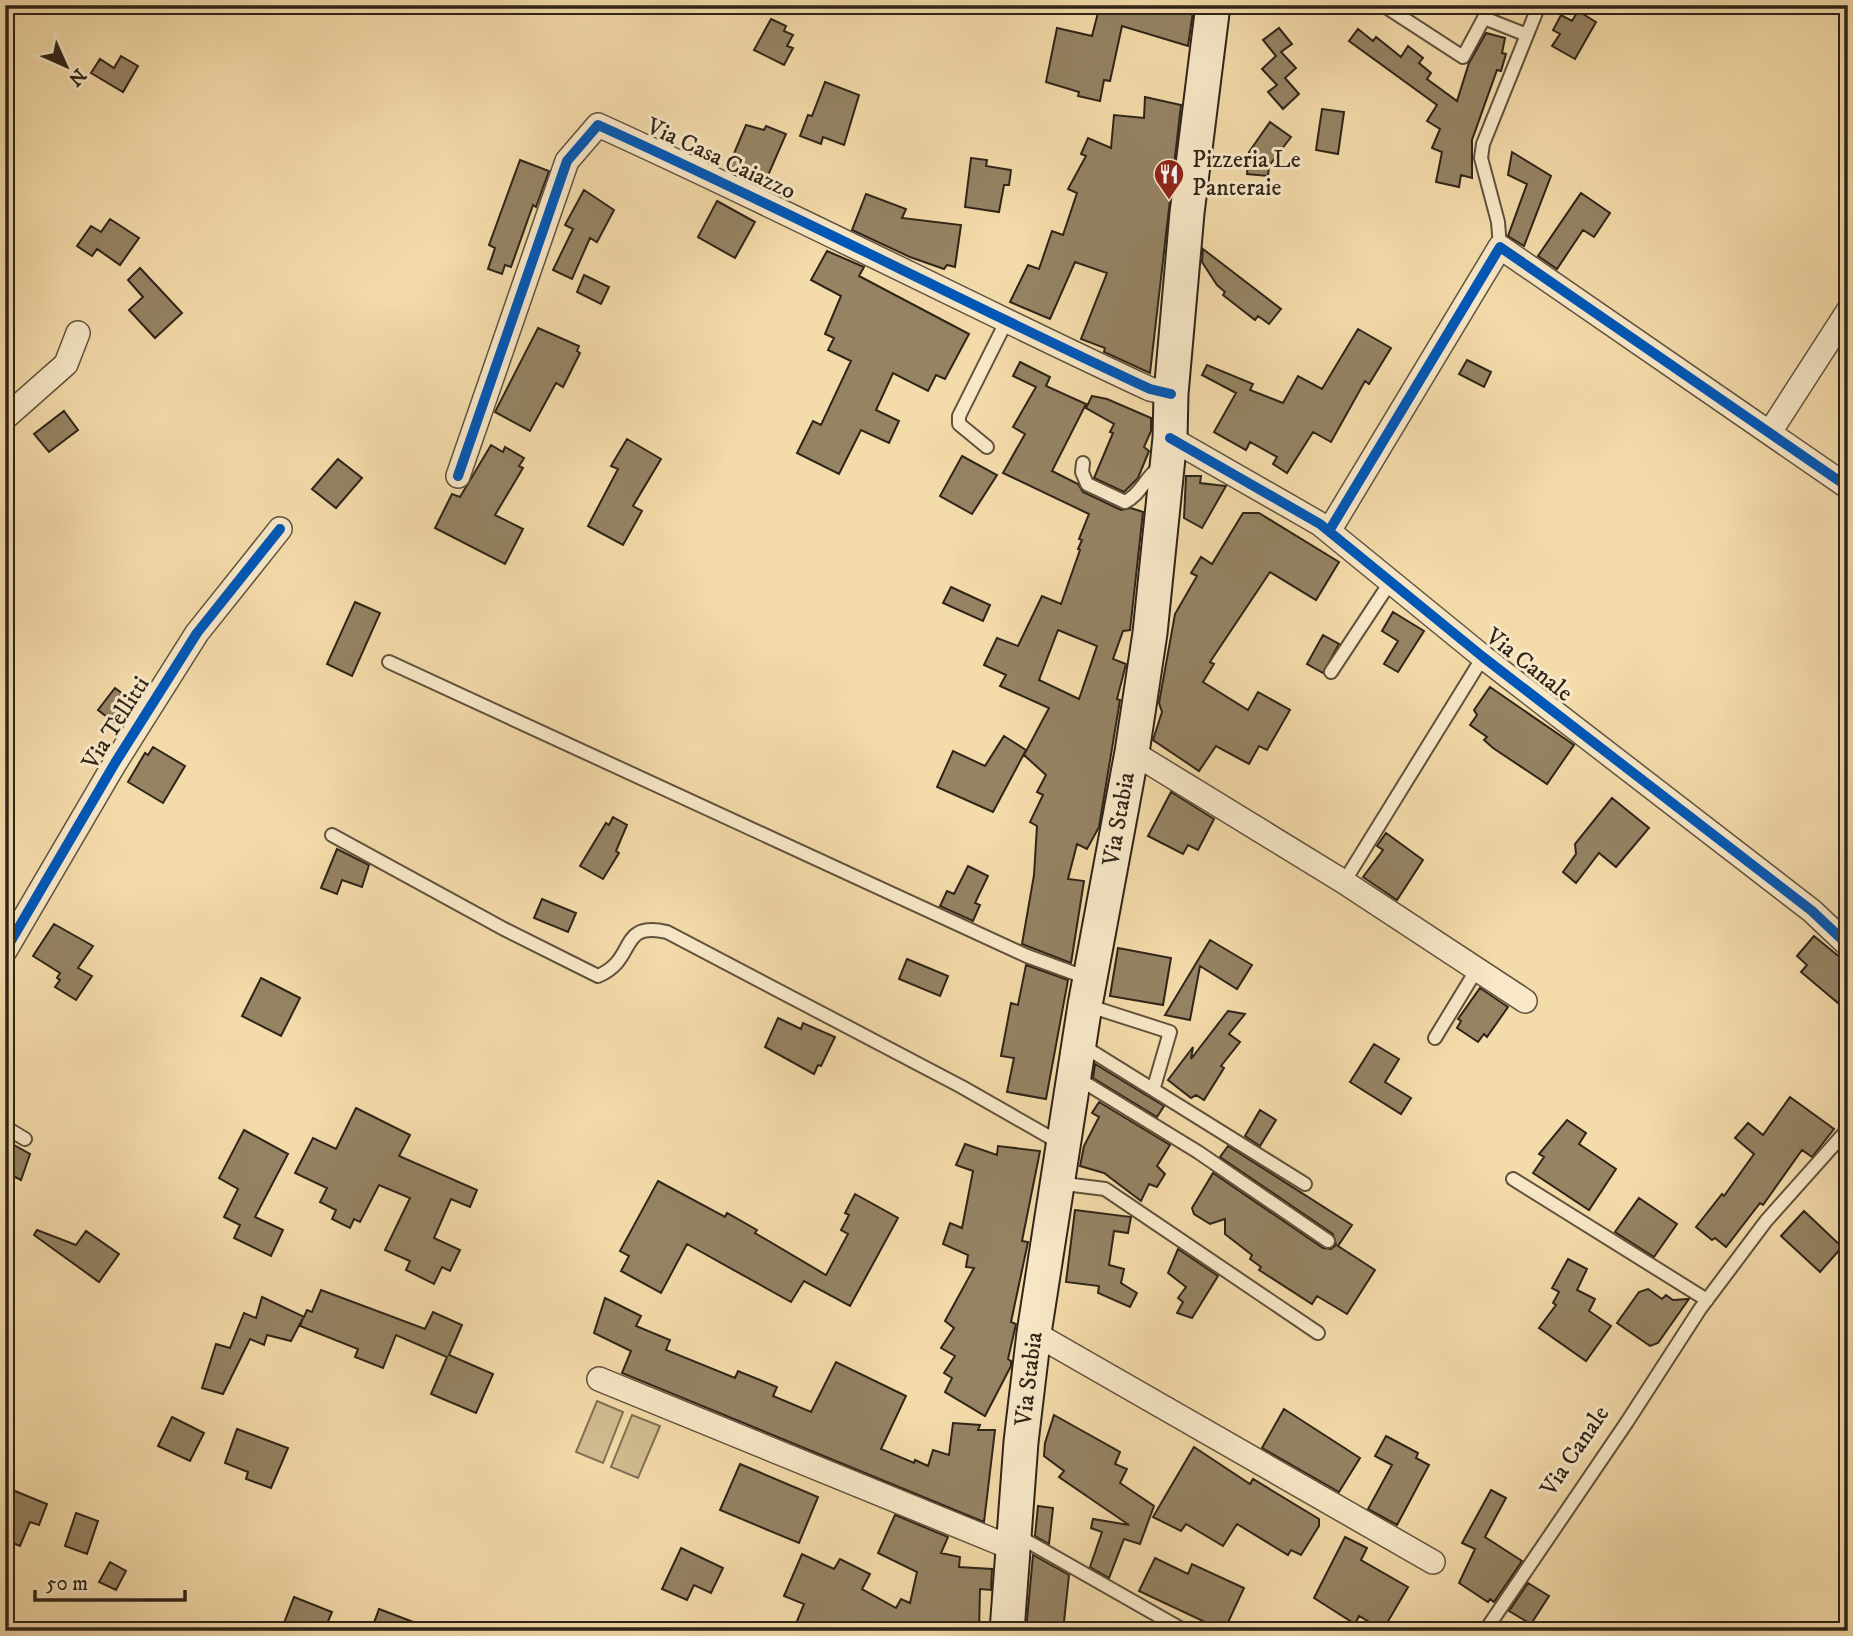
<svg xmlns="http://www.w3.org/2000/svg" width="1853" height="1636" viewBox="0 0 1853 1636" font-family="'IM FELL DW Pica',serif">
<rect width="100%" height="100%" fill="#f4dbaa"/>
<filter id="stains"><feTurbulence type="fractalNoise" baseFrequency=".00286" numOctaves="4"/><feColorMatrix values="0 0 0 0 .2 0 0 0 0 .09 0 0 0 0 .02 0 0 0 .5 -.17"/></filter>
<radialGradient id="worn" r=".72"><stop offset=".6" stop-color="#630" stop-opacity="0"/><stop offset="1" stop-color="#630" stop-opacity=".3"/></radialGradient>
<path fill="#d2bc91" stroke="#807054" stroke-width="2" d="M597 1401 623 1412 603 1463 576 1452Z
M632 1415 660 1426 638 1478 611 1467Z"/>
<path fill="#958364" stroke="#2e2418" stroke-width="2" fill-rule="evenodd" d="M1100 5H1194L1188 46 1122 26 1110 81 1104 80 1100 101 1078 96 1079 92 1046 82 1057 28 1092 36Z
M1578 11 1596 22 1575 59 1552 46 1560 34 1553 30 1561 15 1572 21Z
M771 19 786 26 784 31 793 35 787 46 793 48 784 65 754 50Z
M1279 28 1292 44 1281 52 1296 68 1285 78 1299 94 1283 109 1268 92 1277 85 1262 69 1276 56 1263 40Z
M1358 29 1373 41 1376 37 1401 57 1408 46 1423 58 1419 63 1431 73 1427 79 1457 101 1469 63 1486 33 1505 38 1502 53 1506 54 1501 71 1497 70 1472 140V178L1461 175 1459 187 1436 182 1442 152 1432 148 1440 129 1427 121 1437 105 1349 41Z
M121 56 138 66 123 92 91 73 100 59 114 68Z
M825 82 859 95 844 145 823 137 821 144 800 136 808 115 812 116Z
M1145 97 1181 105 1150 373 1104 352 1105 348 1081 339 1107 273 1075 262 1050 319 1010 302 1028 265 1039 269 1052 231 1063 235 1077 193 1068 189 1086 156 1081 154 1088 138 1111 148 1114 115 1144 118Z
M1322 109 1344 112 1338 154 1316 150Z
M1270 122 1291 137 1269 166 1268 176 1247 174 1249 152Z
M746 125 764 130 766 126 786 134 763 187 727 170Z
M1512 152 1551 176 1524 246 1508 236 1527 184 1508 175Z
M971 158 987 160 986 166 1011 170 1009 185H1004L999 212 965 207Z
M520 160 549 171 536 207 533 205 511 267 505 265 502 274 488 269 495 248 489 245Z
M584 190 614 210 597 242 590 238 572 279 553 270 573 229 565 225Z
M1581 193 1610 213 1594 237 1583 230 1557 269 1538 256Z
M866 194 906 209 902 218 961 225 955 267 947 265 944 269 910 257 852 230Z
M717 201 755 222 735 258 698 237Z
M110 219 139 238 120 265 97 249 92 256 77 246 91 226 101 232Z
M1203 249 1281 309 1269 324 1258 316 1255 320 1223 295 1225 292 1217 285 1202 262Z
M827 251 864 267 859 276 969 334 945 379 936 375 928 391 893 373 876 410 899 421 889 443 861 430 839 474 797 453 813 421 821 425 851 361 828 350 834 338 825 334 841 296 811 280Z
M140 268 182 313 155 338 129 310 143 297 128 280Z
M584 275 609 287 601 304 577 292Z
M538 328 579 346 577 351 580 353 563 387 556 383 530 431 495 412Z
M1358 329 1391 348 1369 384 1365 381 1331 442 1313 432 1287 473 1273 464 1277 457 1250 442 1246 450 1214 432 1236 393 1202 375 1207 365 1253 384 1250 390 1283 403 1298 376 1322 389Z
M1467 360 1491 372 1484 387 1459 374Z
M1020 362 1050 377 1046 386 1086 404 1052 471 1078 484 1083 492 1121 510 1131 508 1143 512 1130 630 1123 631 1113 659 1126 664 1117 699 1120 700 1099 827 1087 849 1077 844 1068 879 1084 881 1071 963 1022 944 1034 875 1037 826 1030 822 1043 795 1037 792 1046 775 1024 755 1049 708 1000 686 1006 675 984 665 997 638 1018 646 1042 596 1061 604 1080 550 1078 549 1082 540 1079 539 1089 514 1003 473 1025 434 1013 427 1036 387 1013 376ZM1058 630 1097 646 1079 699 1039 680Z
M1092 396 1107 399 1151 418V431L1144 447 1149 451 1138 478 1124 492 1094 478 1113 433 1110 432 1114 424 1086 408Z
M64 411 78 430 49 452 34 434Z
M627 439 661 459 633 506 642 511 623 545 588 526 618 469 611 466Z
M491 445 503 452 505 447 524 458 519 466 523 468 495 515 523 529 505 564 435 528 452 494 460 497Z
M962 456 997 475 972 514 940 496Z
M338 459 362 478 336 508 312 489Z
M1186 476H1201L1200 483 1226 486 1202 528 1184 518Z
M1243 513H1259L1339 562 1316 600 1270 572 1210 662 1214 664 1203 682 1248 710 1258 692 1290 710 1267 750 1259 746 1249 764 1216 746 1199 771 1153 740 1162 712 1159 703 1175 614 1197 576 1191 573 1201 557 1212 564Z
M951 587 990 605 983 621 943 603Z
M355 602 380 613 352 676 327 664Z
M1393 612 1424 631 1398 672 1384 664 1398 641 1382 631Z
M1323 635 1339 644 1323 673 1307 664Z
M1490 687 1574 745 1547 784 1493 748 1484 740 1487 737 1470 725 1477 715 1474 710Z
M115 688 132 701 115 723 98 710Z
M1004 736 1026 750 993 812 937 787 953 751 985 766Z
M153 747 185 766 163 803 128 782 145 753 148 755Z
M1171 792 1214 819 1198 850 1188 845 1183 854 1148 836Z
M1612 798 1649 828 1616 867 1599 853 1576 883 1563 872 1576 854 1575 844Z
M613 817 627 825 616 851 619 853 603 879 580 866 606 823 609 825Z
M1386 833 1423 860 1397 900 1363 877 1383 850 1377 846Z
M337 849 369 865 362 887 342 880 337 894 321 888Z
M968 866 988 876 975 903 980 905 973 921 940 906 947 891 954 894Z
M542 899 576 913 568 932 534 918Z
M54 924 93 946 78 968 92 976 76 1000 55 987 60 980 57 978 60 973 33 956Z
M1814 936 1848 964V991L1838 1003 1801 972 1807 965 1797 956Z
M1210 940 1252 965 1237 989 1200 966 1190 1020 1165 1015Z
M1118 948 1171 958 1163 1005 1110 996Z
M907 959 948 976 940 996 899 979Z
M1026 965 1068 980 1046 1099 1007 1092 1014 1058 1001 1056 1011 1003 1018 1005Z
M261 978 300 998 281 1036 242 1016Z
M1480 988 1508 1007 1487 1037 1484 1034 1478 1042 1457 1028 1461 1021 1458 1019Z
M1228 1011 1245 1014 1229 1034 1240 1042 1221 1066 1224 1068 1204 1100 1196 1095 1191 1098 1168 1080 1193 1047 1191 1059Z
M778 1018 801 1029 803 1023 835 1037 821 1066 818 1065 814 1074 765 1047Z
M1374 1044 1399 1059 1385 1082 1411 1098 1401 1114 1350 1082Z
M1095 1064 1164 1106 1157 1117 1093 1078Z
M1790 1097 1834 1129 1812 1157 1802 1150 1763 1205 1760 1203 1726 1247 1715 1238 1712 1240 1696 1227 1722 1194 1724 1196 1754 1154 1735 1138 1748 1123 1763 1135Z
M1099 1102 1170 1145 1157 1166 1165 1174 1157 1187 1149 1184 1141 1201 1104 1173 1080 1166 1084 1146 1099 1117 1092 1113Z
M356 1108 410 1135 399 1156 477 1190 470 1207 451 1199 434 1238 460 1250 450 1271 442 1267 434 1284 406 1270 410 1261 385 1250 410 1198 379 1185 360 1222 354 1219 350 1228 332 1219 336 1210 320 1202 327 1188 295 1173 313 1138 336 1149Z
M1260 1110 1276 1120 1260 1146 1245 1136Z
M1567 1120 1586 1133 1579 1144 1616 1169 1589 1210 1533 1173 1544 1157 1539 1154Z
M244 1130 288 1154 255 1217 283 1230 271 1256 234 1238 240 1225 224 1217 238 1189 219 1178Z
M5 1140 30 1154 21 1180 5 1172Z
M965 1144 997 1155 998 1146 1040 1151 1022 1241 1028 1242 1011 1322 1016 1324 1008 1359 1011 1361V1366L985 1416 945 1392 952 1378 944 1373 955 1356 941 1348 954 1328 945 1321 974 1268 966 1267 968 1255 943 1244 950 1223 962 1228 973 1171 956 1165Z
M1228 1146 1352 1225 1338 1246 1375 1270 1347 1314 1317 1296 1312 1304 1259 1270 1261 1267 1250 1259 1252 1255 1225 1234V1219L1210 1224 1194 1214 1192 1208 1213 1173 1323 1248 1331 1249 1336 1245 1333 1234 1220 1157Z
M658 1181 725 1217 727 1213 757 1230 755 1233 826 1275 848 1234 841 1230 849 1215 845 1213 855 1194 898 1218 850 1306 804 1281 791 1302 687 1244 661 1293 621 1271 629 1256 620 1251Z
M1639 1198 1677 1224 1654 1257 1615 1232Z
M1075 1210 1131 1217 1128 1233 1114 1231 1109 1265 1124 1269 1121 1283 1137 1293 1130 1307 1098 1293 1099 1286 1066 1282Z
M1804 1211 1842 1247 1820 1272 1781 1236Z
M37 1230 76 1245 86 1231 119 1254 99 1282 34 1235Z
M1178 1249 1218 1276 1192 1318 1177 1313 1183 1302 1178 1298 1186 1287 1168 1273Z
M1568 1259 1587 1269 1577 1290 1595 1299 1589 1311 1611 1326 1586 1361 1539 1328 1556 1305 1553 1303 1559 1292 1552 1288Z
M1648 1289 1662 1299 1666 1295 1673 1300 1689 1299 1658 1343 1650 1346 1617 1323 1639 1292Z
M321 1290 425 1329 433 1312 462 1325 449 1355 493 1374 476 1413 431 1394 447 1357 396 1335 383 1368 355 1357 358 1349 300 1326 303 1318 291 1341 267 1335 264 1345 250 1339 223 1394 202 1388 216 1344 230 1348 244 1313 256 1318 262 1297 304 1317 307 1310 312 1312Z
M605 1298 641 1316 636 1326 670 1340 666 1350 735 1378 738 1371 777 1387 773 1396 811 1412 836 1362 906 1396 881 1449 914 1463 915 1460 928 1466 933 1450 949 1455 953 1423 980 1425 978 1430H995L984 1522 622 1373 631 1351 594 1333Z
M1284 1409 1360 1458 1339 1492 1262 1448Z
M1054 1415 1120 1452 1115 1464 1127 1469 1120 1483 1154 1506 1140 1544 1124 1539 1109 1578 1090 1567 1102 1532 1091 1528 1093 1519 1129 1525 1059 1477 1064 1471 1044 1456 1045 1443Z
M172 1417 204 1433 190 1461 158 1446Z
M237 1429 288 1448 271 1488 246 1479 248 1472 225 1463Z
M1386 1436 1418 1453 1416 1458 1429 1465 1397 1525 1368 1509 1392 1465 1375 1456Z
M1194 1447 1250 1484 1253 1479 1319 1519V1526L1301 1555 1291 1550 1288 1555 1237 1524 1223 1546 1186 1524 1181 1531 1153 1517Z
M740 1464 818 1497 799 1543 720 1510Z
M5 1487 47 1504 39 1525 30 1522 20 1546 5 1540Z
M1491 1490 1506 1498 1485 1537 1522 1561 1494 1602 1490 1599 1488 1602 1459 1583 1475 1549 1462 1543Z
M1038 1506 1053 1508 1049 1544 1035 1536Z
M76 1513 98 1521 87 1554 65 1546Z
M895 1515 948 1537 941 1553 960 1557 959 1567 992 1569 991 1590 980 1589 979 1631H793L804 1604 784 1596 802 1554 834 1569 840 1559 870 1574 862 1589 896 1608 901 1599 910 1603 917 1572 878 1553Z
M1345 1537 1367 1548 1361 1560 1408 1587 1383 1630 1359 1616 1355 1624 1314 1598Z
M681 1548 723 1568 711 1593 694 1585 687 1600 662 1589Z
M1033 1555 1069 1575 1063 1631H1026Z
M1155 1558 1188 1574 1192 1564 1244 1588 1224 1631 1139 1591Z
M110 1562 126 1571 116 1590 99 1582Z
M1528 1583 1549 1596 1531 1624 1509 1611Z
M294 1597 332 1612 324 1631H281Z
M379 1609 432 1629 431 1631H371Z"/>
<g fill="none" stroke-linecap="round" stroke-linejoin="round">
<g stroke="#60523c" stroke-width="16">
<path id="lane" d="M1383 5 1463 57 1484 18 1527 35
M1500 247 1498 222 1481 158 1483 144 1539 5
M987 447 959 424V416L1006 322
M1083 463 1082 472 1087 484 1125 502C1142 494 1146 474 1164 465
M389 662 1027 956 1090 979
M1331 672 1391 581
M332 835 504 929 598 976C638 959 617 921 667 932L962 1087 1060 1143
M1344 882 1483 657
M1086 1005 1170 1032 1154 1087
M1435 1038 1477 969
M1080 1044 1305 1184
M1074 1076 1198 1152 1328 1241
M5 1127 25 1139
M1513 1179 1707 1300
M1057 1183 1105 1189 1318 1333
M1018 1536 1185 1631
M1485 1631 1627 1422 1700 1309 1766 1221 1848 1129"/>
</g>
<g stroke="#60523c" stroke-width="26">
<path id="street" d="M5 418 66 364 78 333
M1770 432 1848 311
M1170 438 1320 524 1483 657 1812 911 1848 945
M458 476 567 161 598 125C784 209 965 303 1150 389L1171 394
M1329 531 1500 247 1848 487
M1132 752 1344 882 1525 1001
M5 951 115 763 197 633 280 529
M1034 1333 1433 1562
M599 1379 1012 1548"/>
</g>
<g stroke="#2e2418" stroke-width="37">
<path id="secondary" d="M1007 1631 1021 1442 1034 1333 1085 1005 1132 752 1150 633 1170 438 1171 394 1187 213 1213 5"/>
</g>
<use href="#lane" stroke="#f8e8c8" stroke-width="12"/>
<use href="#street" stroke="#f8e8c8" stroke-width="23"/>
<use href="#secondary" stroke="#f8e8c8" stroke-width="33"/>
<g stroke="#f8e8c8" stroke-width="15">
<path id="cycleway" d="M1170 438 1320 524 1483 657 1812 911 1848 945
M458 476 567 161 598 125C784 209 965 303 1150 389L1171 394
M1329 531 1500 247 1848 487
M5 951 115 763 197 633 280 529"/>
</g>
<use href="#cycleway" stroke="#0057b8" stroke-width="10"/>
</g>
<defs>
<g id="restaurant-pin" transform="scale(1.575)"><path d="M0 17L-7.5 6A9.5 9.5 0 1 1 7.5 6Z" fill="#8f2418" stroke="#f8e8c8"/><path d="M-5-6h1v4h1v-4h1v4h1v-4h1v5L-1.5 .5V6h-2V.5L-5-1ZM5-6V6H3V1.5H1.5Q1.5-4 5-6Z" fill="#fff"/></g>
</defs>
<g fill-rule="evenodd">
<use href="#restaurant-pin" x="1169" y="174"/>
</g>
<g text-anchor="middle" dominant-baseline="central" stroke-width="6" stroke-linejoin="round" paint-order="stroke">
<g font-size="24" fill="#2e2418" stroke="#f8e8c8">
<text transform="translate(721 159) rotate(25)">Via Casa Caiazzo</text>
<text transform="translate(1529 665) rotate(38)">Via Canale</text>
<text transform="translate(116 723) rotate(-58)">Via Tellitti</text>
<text transform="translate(1119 819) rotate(-80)">Via Stabia</text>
<text transform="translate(1029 1379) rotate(-83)">Via Stabia</text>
<text transform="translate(1575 1451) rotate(-56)">Via Canale</text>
</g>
<g font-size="24" fill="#2e2418" stroke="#f8e8c8" text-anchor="start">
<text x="1192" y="160">Pizzeria Le<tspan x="1192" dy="28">Panteraie</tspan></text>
</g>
</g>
<rect width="1853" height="1636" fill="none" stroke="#f4dbaa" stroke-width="28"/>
<rect x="7" y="7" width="1839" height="1622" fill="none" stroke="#2e2418" stroke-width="3.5"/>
<rect x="14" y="14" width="1825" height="1608" fill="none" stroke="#2e2418" stroke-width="2"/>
<g transform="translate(66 66) rotate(135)" stroke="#f8e8c8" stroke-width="5" paint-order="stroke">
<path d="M0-5L12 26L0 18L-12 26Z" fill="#2e2418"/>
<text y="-10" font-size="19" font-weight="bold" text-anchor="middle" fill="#2e2418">N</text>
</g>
<path d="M35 1590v10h150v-10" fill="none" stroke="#2e2418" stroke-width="3.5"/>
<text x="46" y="1590" font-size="21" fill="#2e2418" stroke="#f8e8c8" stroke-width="5" paint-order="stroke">50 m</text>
<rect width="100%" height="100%" filter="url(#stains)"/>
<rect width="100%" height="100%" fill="url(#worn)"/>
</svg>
